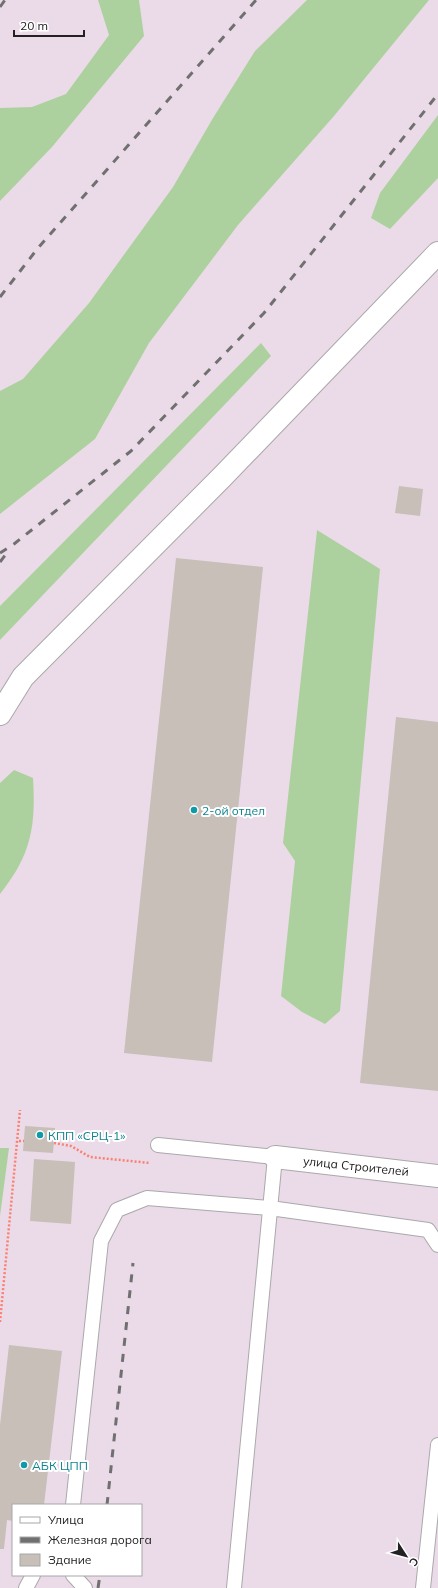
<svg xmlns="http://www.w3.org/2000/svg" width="438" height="1588" viewBox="0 0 438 1588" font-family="Mulish,sans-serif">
<rect width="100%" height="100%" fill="#f2efe9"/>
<path fill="#ebdbe8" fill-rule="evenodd" d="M0 0H438V1588H0ZM13 1505H141V1575H13Z"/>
<path fill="#add19e" d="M98 0H139L144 36 52 147 0 201V108L32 107 66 94 109 35Z
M307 0H429L334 116 238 225 149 343 95 439 0 514V391L23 379 89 303 173 187 213 118 255 51Z
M438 115V178L390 229 371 218 380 193Z
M261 343 271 356 0 640V606Z
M317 530 380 569 340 1011 325 1024 302 1012 281 996 295 861 283 843Z
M14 770 33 778C36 827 31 855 0 894V783Z
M0 1148H9L0 1216Z"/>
<path fill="#c7bfb8" d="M399 486 423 489 420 516 395 513Z
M176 558 263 567 212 1062 124 1053Z
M396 717 438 722V1091L360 1083Z
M25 1126 55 1128 53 1153 23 1151Z
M34 1159 75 1162 71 1224 30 1221Z
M9 1345 62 1351 44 1505H13V1521L7 1520 4 1549H0V1425Z"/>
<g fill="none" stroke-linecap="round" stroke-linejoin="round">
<g stroke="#a9a9a9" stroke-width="16">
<path id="service" d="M158 1145 275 1157 234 1588
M73 1505 101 1241 117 1210 147 1198 270 1208 428 1230 438 1245
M73 1575 85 1588
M26 1588 33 1575
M423 1588 438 1445"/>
</g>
<g stroke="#a9a9a9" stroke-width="24">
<path id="minor" d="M0 714 23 677 223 476 438 253
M275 1157 438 1176"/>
</g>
<path stroke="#fa8072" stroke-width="2.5" stroke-dasharray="2 2" stroke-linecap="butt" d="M19 1141H24
M54 1143 71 1146 90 1157 150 1163
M0 1322 20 1110"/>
<use href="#service" stroke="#fff" stroke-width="14"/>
<use href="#minor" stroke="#fff" stroke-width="22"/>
<path stroke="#707070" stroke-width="3" stroke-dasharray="8 8" stroke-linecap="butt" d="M0 7 5 0
M0 297 38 248 256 0
M0 553 14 544 131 451 264 313 438 94
M0 562 9 550
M107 1505 133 1263
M98 1588 100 1575"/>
</g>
<g fill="#0f9aa8" stroke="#fff" stroke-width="1.5">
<circle cx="194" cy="810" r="4"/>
<circle cx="40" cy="1135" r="4"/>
<circle cx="24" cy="1465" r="4"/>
</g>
<g text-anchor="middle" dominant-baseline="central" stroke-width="4" stroke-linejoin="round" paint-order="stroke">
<g font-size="12" fill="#0d838f" stroke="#fff" text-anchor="start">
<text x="202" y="810">2-ой отдел</text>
<text x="48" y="1135">КПП «СРЦ-1»</text>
<text x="32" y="1465">АБК ЦПП</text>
</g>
<g font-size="12" fill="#222" stroke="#fff">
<text transform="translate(356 1166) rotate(6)">улица Строителей</text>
</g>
</g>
<rect x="12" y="1504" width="130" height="72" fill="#ffffff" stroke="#a7a7a7"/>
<rect x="20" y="1517" width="20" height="6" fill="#ffffff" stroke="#a7a7a7"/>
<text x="48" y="1524" font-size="12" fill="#222222">Улица</text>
<rect x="20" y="1537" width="20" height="6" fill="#707070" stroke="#a7a7a7"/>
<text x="48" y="1544" font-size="12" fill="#222222">Железная дорога</text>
<rect x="20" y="1554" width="20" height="12" fill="#c7bfb8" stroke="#a7a7a7"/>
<text x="48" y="1564" font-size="12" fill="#222222">Здание</text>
<g transform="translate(406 1556) rotate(126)" stroke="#ffffff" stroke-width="3" paint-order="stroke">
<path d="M0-3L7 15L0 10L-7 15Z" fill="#222222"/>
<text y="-6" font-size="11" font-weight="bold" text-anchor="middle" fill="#222222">С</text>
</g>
<path d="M14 30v6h70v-6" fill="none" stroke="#222222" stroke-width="2"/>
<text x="20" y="30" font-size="12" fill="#222222" stroke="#ffffff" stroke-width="3" paint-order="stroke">20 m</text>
</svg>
